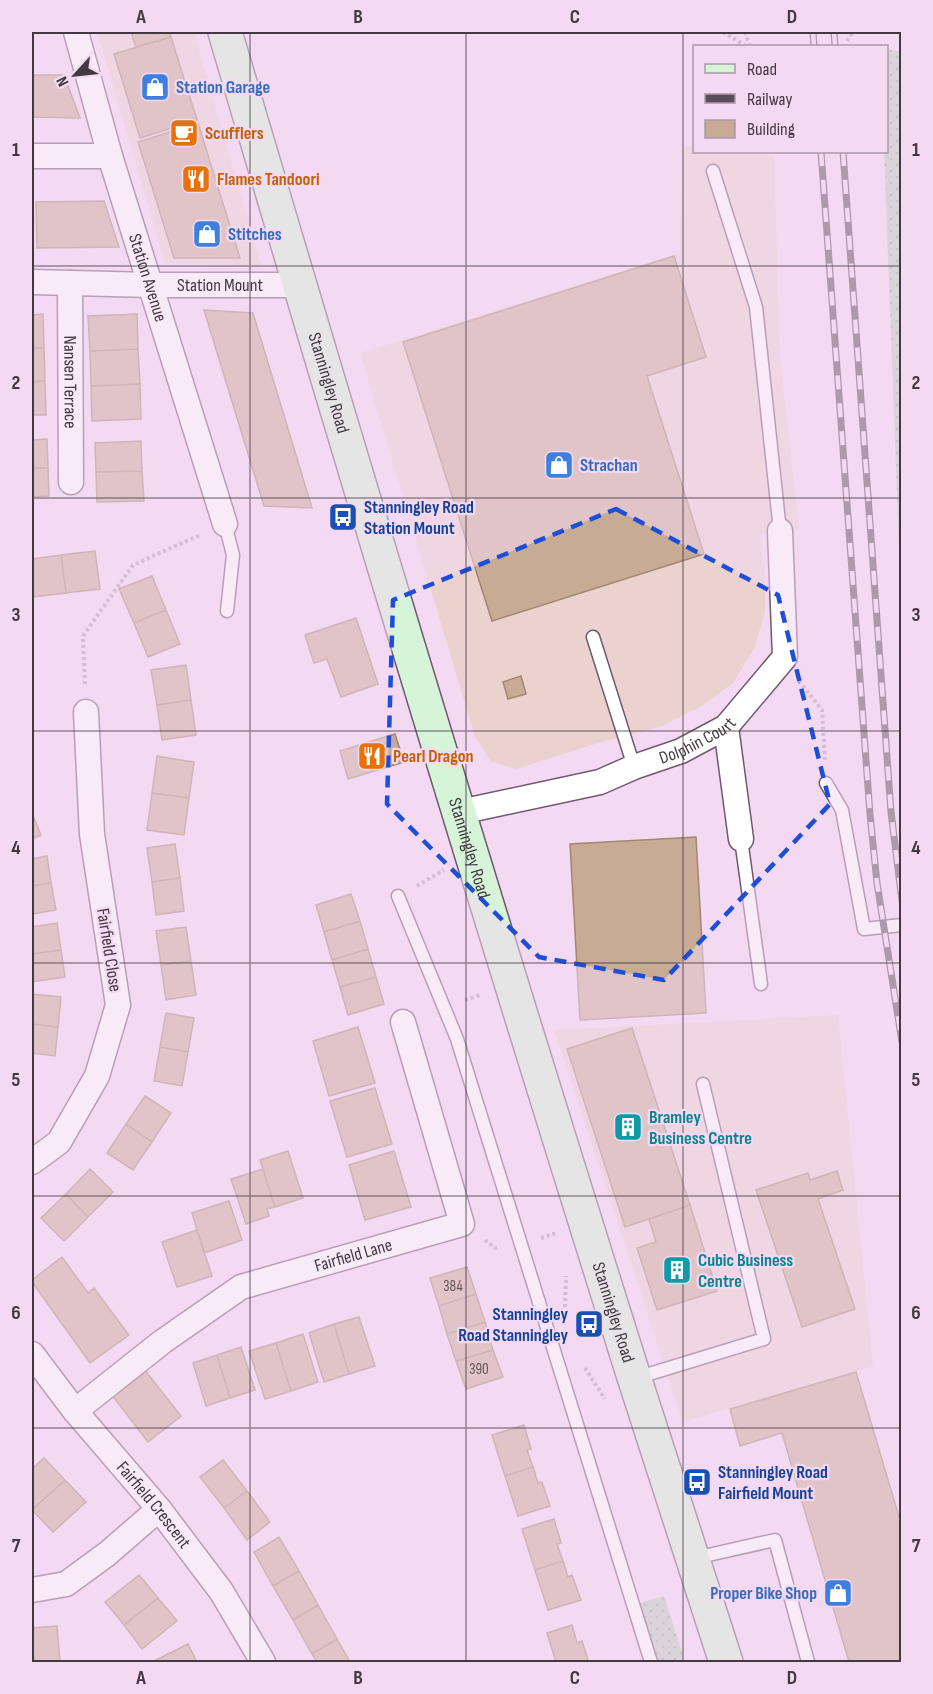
<svg xmlns="http://www.w3.org/2000/svg" width="933" height="1694" viewBox="0 0 933 1694" font-family="'Sofia Sans Condensed',sans-serif">
<defs>
<pattern id="grass-dots" width="8" height="8" patternUnits="userSpaceOnUse" patternTransform="scale(1.5)"><rect width="8" height="8" fill="#bdcdbc"/><path d="M2 2h.1M6 6h.1" fill="none" stroke="#9ba79a" stroke-width="1.8" stroke-linecap="round"/></pattern>
</defs>
<rect width="100%" height="100%" fill="#f4d9f2"/>
<path fill="#ecd2ce" d="M97 32H194L261 266 165 263Z
M694 144V152H755L774 157 780 358 799 529 759 535 765 575V612L754 649 733 683 700 707 660 727 605 741 516 769 491 762 475 737 360 353 680 253 681 149Z
M838 1015 873 1366 683 1422 554 1030Z"/>
<path fill="url(#grass-dots)" d="M887 49 902 52 901 600 884 152H886Z
M664 1596 685 1662H651L633 1605Z"/>
<path fill="#c7ab95" stroke="#a28772" stroke-width="1.5" d="M131 32H169L171 37 136 47Z
M171 37 197 120 140 138 114 54Z
M32 75H64L80 118 32 117Z
M198 123 240 258H174L138 142Z
M104 201 119 247 37 248 36 202Z
M674 256 706 357 647 376 704 554 492 621 403 342Z
M204 310 253 313 312 508 264 506Z
M43 314 44 348H32V315Z
M137 314 138 349 90 351 88 316Z
M32 348H44L45 381 32 382Z
M138 349 140 384 91 386 90 351Z
M45 381 46 415H32V382Z
M140 384 141 419 92 421 91 386Z
M47 439 48 468H32V440Z
M141 441 142 471 96 472 95 443Z
M32 468H48L49 496 32 497Z
M142 471 144 501 97 502 96 472Z
M95 551 100 589 66 593 61 555Z
M61 555 66 593 32 597V559Z
M152 576 166 610 134 623 119 589Z
M166 610 180 644 148 657 134 623Z
M356 618 378 684 341 697 327 659 314 663 305 635Z
M186 665 191 700 157 705 151 670Z
M521 676 526 694 508 699 503 682Z
M191 700 196 735 162 740 157 705Z
M395 734 404 762 348 779 340 751Z
M157 756 194 762 189 798 152 793Z
M152 793 189 798 184 835 147 830Z
M32 813 41 835 32 839Z
M696 837 706 1013 580 1020 570 844Z
M175 844 180 878 152 882 147 848Z
M47 856 51 883 32 886V859Z
M180 878 184 911 156 915 152 882Z
M51 883 56 910 32 914V886Z
M351 894 360 921 324 932 316 905Z
M360 921 368 949 332 960 324 932Z
M57 923 61 950 32 954V927Z
M186 927 191 961 161 965 156 931Z
M368 949 376 977 340 987 332 960Z
M61 950 65 977 32 982V954Z
M191 961 196 995 166 1000 161 965Z
M376 977 384 1004 348 1015 340 987Z
M32 994 61 997 58 1027 32 1024Z
M166 1013 194 1018 188 1052 160 1047Z
M32 1024 58 1027 55 1056 32 1053Z
M358 1027 375 1083 329 1096 313 1041Z
M632 1028 690 1205 625 1227 567 1049Z
M160 1047 188 1052 182 1086 154 1081Z
M375 1088 392 1144 347 1157 330 1101Z
M145 1096 171 1113 152 1142 126 1124Z
M126 1124 152 1142 133 1170 107 1153Z
M288 1151 303 1198 275 1207 260 1160Z
M394 1151 411 1207 365 1220 349 1165Z
M90 1169 113 1192 88 1217 66 1194Z
M263 1169 275 1207 267 1209 269 1216 246 1224 231 1179Z
M837 1171 843 1190 818 1199 855 1309 802 1327 756 1190 808 1173 810 1180Z
M66 1194 88 1217 64 1241 41 1218Z
M229 1201 242 1240 204 1253 192 1213Z
M690 1205 717 1291 657 1310 637 1248 656 1242 649 1219Z
M197 1230 212 1276 177 1287 162 1242Z
M62 1257 88 1293 94 1288 129 1335 90 1363 32 1282V1280Z
M467 1267 476 1294 439 1306 430 1278Z
M476 1294 485 1322 447 1334 439 1306Z
M359 1317 375 1366 349 1374 334 1324Z
M485 1322 493 1350 456 1361 447 1334Z
M334 1324 349 1374 324 1382 309 1333Z
M303 1334 318 1382 291 1391 276 1343Z
M276 1343 291 1391 265 1399 249 1351Z
M241 1347 255 1390 230 1398 217 1355Z
M493 1350 503 1377 466 1389 456 1361Z
M217 1355 230 1398 206 1406 193 1363Z
M144 1369 181 1416 148 1442 112 1395Z
M856 1372 902 1527V1662H849L782 1433 740 1446 730 1409Z
M524 1425 531 1449 527 1450 533 1467 505 1476 492 1435Z
M44 1458 65 1480 32 1510V1469Z
M223 1460 247 1491 224 1508 200 1477Z
M533 1467 538 1483 542 1482 550 1506 518 1516 505 1476Z
M65 1480 86 1502 53 1532 32 1510Z
M247 1491 270 1522 247 1540 224 1508Z
M554 1519 561 1543 557 1544 563 1561 535 1570 522 1529Z
M279 1537 299 1571 273 1586 254 1552Z
M563 1561 568 1577 572 1575 581 1600 548 1610 535 1570Z
M299 1571 318 1605 293 1620 273 1586Z
M139 1575 158 1598 124 1625 105 1602Z
M158 1598 177 1621 142 1649 124 1625Z
M318 1605 337 1639 312 1654 293 1620Z
M572 1625 577 1643 582 1641 588 1660 580 1662H556L547 1633Z
M57 1626 60 1662H34L32 1628Z
M337 1639 350 1662H317L312 1654Z
M188 1644 197 1662H152Z"/>
<g fill="none" stroke-linecap="round" stroke-linejoin="round">
<g stroke="#70596f" stroke-width="15">
<path id="lane" d="M713 171 756 307 780 531
M225 524 233 555 227 611
M593 637 634 767
M826 783 842 810 864 929 902 925
M741 839 761 984
M398 896 457 1039 651 1662
M636 1378 764 1339 703 1084
M695 1558 775 1540 808 1662"/>
</g>
<g stroke="#70596f" stroke-width="27">
<g id="street">
<path id="s1" d="M76 32 110 156 225 524"/>
<path d="M32 156H110"/>
<path id="s2" d="M32 282 151 285H299"/>
<path id="s3" d="M70 283 71 482"/>
<path d="M726 727 741 839"/>
<path id="s4" d="M460 812 600 782 634 767 681 751 726 727 785 657 780 531"/>
<path d="M32 1162 59 1142 97 1076 118 1005 92 834 86 712"/>
<path id="s5" d="M32 1354 75 1411 159 1509 221 1591 263 1662"/>
<path id="s6" d="M75 1411 162 1342 241 1287 462 1224 403 1022"/>
<path d="M32 1590 66 1584 107 1554 159 1509"/>
</g>
</g>
<g stroke="#70596f" stroke-width="36">
<g id="secondary">
<path id="s7" d="M225 32C357 481 493 930 634 1377 665 1472 696 1567 726 1662"/>
</g>
</g>
<path stroke="#b09baf" stroke-width="4" stroke-dasharray="3 3" stroke-linecap="butt" d="M723 32 746 46
M745 32 750 46
M847 41 853 32
M799 681 822 710 825 761
M85 684 83 636 133 565 200 535
M417 886 444 870
M465 1000 480 995
M541 1238 557 1233
M485 1240 495 1248 499 1247
M565 1307 566 1276
M585 1368 605 1399"/>
<use href="#lane" stroke="#fff" stroke-width="12"/>
<use href="#street" stroke="#fff" stroke-width="24"/>
<use href="#secondary" stroke="#d5f4d8" stroke-width="33"/>
<g stroke="#594c58" stroke-width="7">
<path id="rail" d="M813 32 814 46
M834 32 835 46
M821 152 870 814 877 883 902 1042
M843 152 891 812 902 901"/>
</g>
<use href="#rail" stroke="#f4d9f2" stroke-width="4.5" stroke-dasharray="14" stroke-linecap="butt"/>
</g>
<path d="M0 0H933V1694H0ZM616 509 778 595 830 804 664 980 539 957 387 804 393 600Z" fill="#f4d9f2" fill-opacity=".55" fill-rule="evenodd"/>
<path fill="none" stroke="#1d4ed8" stroke-width="4.5" stroke-dasharray="12 8" stroke-linejoin="round" d="M616 509 778 595 830 804 664 980 539 957 387 804 393 600Z"/>
<path fill="none" stroke="#433842" stroke-width="1.5" stroke-opacity="0.55" d="M250 32V1662M466 32V1662M683 32V1662M32 266H902M32 498H902M32 731H902M32 963H902M32 1196H902M32 1428H902"/>
<defs>
<g id="shop-square" transform="scale(1.5)"><rect x="-9" y="-9" width="18" height="18" rx="4" fill="#3f7fe0" stroke="#f4d9f2"/><path d="M-5-2.5h2.3a2.7 3.5 0 0 1 5.4 0H5L5.5 6h-11ZM-1.5-2.5h3a1.5 2.3 0 0 0-3 0Z" fill="#fff"/></g>
<g id="cafe-square" transform="scale(1.5)"><rect x="-9" y="-9" width="18" height="18" rx="4" fill="#e8710a" stroke="#f4d9f2"/><path d="M-5.5-4.5H6V0H3Q3 3.5 0 3.5H-2.5Q-5.5 3.5-5.5 0ZM3-3.2v2h1.7v-2ZM-6 4.5H4V6H-6Z" fill="#fff"/></g>
<g id="restaurant-square" transform="scale(1.5)"><rect x="-9" y="-9" width="18" height="18" rx="4" fill="#e8710a" stroke="#f4d9f2"/><path d="M-5-6h1v4h1v-4h1v4h1v-4h1v5L-1.5 .5V6h-2V.5L-5-1ZM5-6V6H3V1.5H1.5Q1.5-4 5-6Z" fill="#fff"/></g>
<g id="bus-square" transform="scale(1.5)"><rect x="-9" y="-9" width="18" height="18" rx="4" fill="#1a4fb4" stroke="#f4d9f2"/><path d="M-5-6H5V4H4V6H2V4H-2V6H-4V4H-5ZM-3.5-4V0h7V-4ZM-3.5 1.2v1.5H-2V1.2ZM2 1.2v1.5H3.5V1.2Z" fill="#fff"/></g>
<g id="building-square" transform="scale(1.5)"><rect x="-9" y="-9" width="18" height="18" rx="4" fill="#0f9aa8" stroke="#f4d9f2"/><path d="M-4-6H4V6H1V3H-1V6H-4ZM-2.5-4.3h1.7v1.8h-1.7ZM.8-4.3h1.7v1.8H.8ZM-2.5-1h1.7V.8h-1.7ZM.8-1h1.7V.8H.8Z" fill="#fff"/></g>
</defs>
<g fill-rule="evenodd">
<use href="#shop-square" x="155" y="87"/>
<use href="#cafe-square" x="184" y="133"/>
<use href="#restaurant-square" x="196" y="179"/>
<use href="#shop-square" x="207" y="234"/>
<use href="#shop-square" x="559" y="465"/>
<use href="#bus-square" x="343" y="517"/>
<use href="#restaurant-square" x="372" y="756"/>
<use href="#building-square" x="628" y="1127"/>
<use href="#building-square" x="677" y="1270"/>
<use href="#bus-square" x="589" y="1324"/>
<use href="#bus-square" x="697" y="1482"/>
<use href="#shop-square" x="838" y="1593"/>
</g>
<g text-anchor="middle" dominant-baseline="central" stroke-width="4.5" stroke-linejoin="round" paint-order="stroke">
<g font-size="15" fill="#645557">
<text x="453" y="1286">384</text>
<text x="479" y="1369">390</text>
</g>
<g font-size="18" font-weight="bold" fill="#366cbe" stroke="#f4d9f2" text-anchor="start">
<text x="176" y="87">Station Garage</text>
<text x="228" y="234">Stitches</text>
<text x="580" y="465">Strachan</text>
<text x="817" y="1593" text-anchor="end">Proper Bike Shop</text>
</g>
<g font-size="18" font-weight="bold" fill="#c56008" stroke="#f4d9f2" text-anchor="start">
<text x="205" y="133">Scufflers</text>
<text x="217" y="179">Flames Tandoori</text>
<text x="393" y="756">Pearl Dragon</text>
</g>
<g font-size="18" fill="#433842" stroke="#f4d9f2">
<text stroke="none"><textPath href="#s1" startOffset="256">Station Avenue</textPath></text>
<text stroke="none"><textPath href="#s2" startOffset="188">Station Mount</textPath></text>
<text stroke="none"><textPath href="#s3" startOffset="99">Nansen Terrace</textPath></text>
<text stroke="none"><textPath href="#s7" startOffset="366">Stanningley Road</textPath></text>
<text stroke="none"><textPath href="#s4" startOffset="249">Dolphin Court</textPath></text>
<text stroke="none"><textPath href="#s7" startOffset="852">Stanningley Road</textPath></text>
<text transform="translate(109 950) rotate(81)">Fairfield Close</text>
<text stroke="none"><textPath href="#s6" startOffset="324">Fairfield Lane</textPath></text>
<text stroke="none"><textPath href="#s7" startOffset="1338">Stanningley Road</textPath></text>
<text stroke="none"><textPath href="#s5" startOffset="194">Fairfield Crescent</textPath></text>
</g>
<g font-size="18" font-weight="bold" fill="#164399" stroke="#f4d9f2" text-anchor="start">
<text x="364" y="507">Stanningley Road<tspan x="364" dy="21">Station Mount</tspan></text>
<text x="568" y="1314" text-anchor="end">Stanningley<tspan x="568" dy="21">Road Stanningley</tspan></text>
<text x="718" y="1472">Stanningley Road<tspan x="718" dy="21">Fairfield Mount</tspan></text>
</g>
<g font-size="18" font-weight="bold" fill="#0d838f" stroke="#f4d9f2" text-anchor="start">
<text x="649" y="1117">Bramley<tspan x="649" dy="21">Business Centre</tspan></text>
<text x="698" y="1260">Cubic Business<tspan x="698" dy="21">Centre</tspan></text>
</g>
</g>
<rect width="933" height="1694" fill="none" stroke="#f4d9f2" stroke-width="66"/>
<rect x="693" y="45" width="195" height="108" fill="#f4d9f2" stroke="#ad99ac" stroke-width="1.5"/>
<rect x="705" y="64" width="30" height="9" fill="#d5f4d8" stroke="#ad99ac" stroke-width="1.5"/>
<text x="747" y="75" font-size="18" fill="#433842">Road</text>
<rect x="705" y="94" width="30" height="9" fill="#594c58" stroke="#ad99ac" stroke-width="1.5"/>
<text x="747" y="105" font-size="18" fill="#433842">Railway</text>
<rect x="705" y="120" width="30" height="18" fill="#c7ab95" stroke="#ad99ac" stroke-width="1.5"/>
<text x="747" y="135" font-size="18" fill="#433842">Building</text>
<g transform="translate(75 75) rotate(243)" stroke="#f4d9f2" stroke-width="4.5" paint-order="stroke">
<path d="M0-4.5L10 22L0 15L-10 22Z" fill="#433842"/>
<text y="-9" font-size="16" font-weight="bold" text-anchor="middle" fill="#433842">N</text>
</g>
<rect x="33" y="33" width="867" height="1628" fill="none" stroke="#433842" stroke-width="2"/>
<g font-size="20" text-anchor="middle" font-weight="bold" fill="#433842">
<text x="141" y="23">A</text>
<text x="358" y="23">B</text>
<text x="575" y="23">C</text>
<text x="792" y="23">D</text>
<text x="16" y="156">1</text>
<text x="916" y="156">1</text>
<text x="16" y="389">2</text>
<text x="916" y="389">2</text>
<text x="16" y="621">3</text>
<text x="916" y="621">3</text>
<text x="16" y="854">4</text>
<text x="916" y="854">4</text>
<text x="16" y="1086">5</text>
<text x="916" y="1086">5</text>
<text x="16" y="1319">6</text>
<text x="916" y="1319">6</text>
<text x="16" y="1552">7</text>
<text x="916" y="1552">7</text>
<text x="141" y="1684">A</text>
<text x="358" y="1684">B</text>
<text x="575" y="1684">C</text>
<text x="792" y="1684">D</text>
</g>
</svg>
